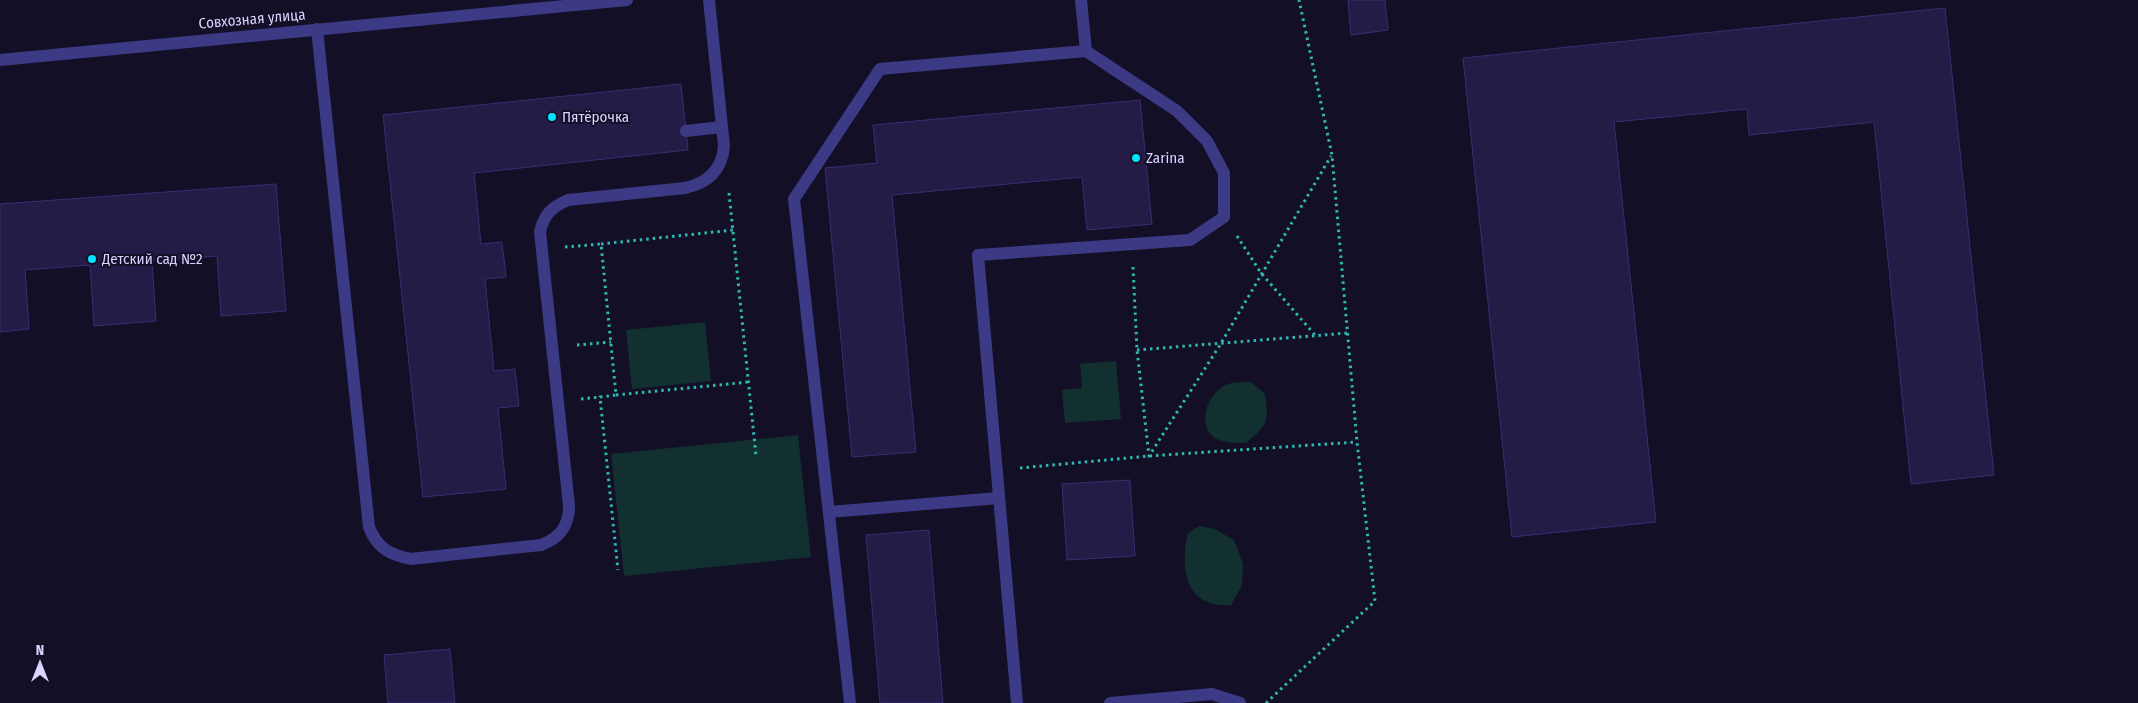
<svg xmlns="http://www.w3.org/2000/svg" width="2138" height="703" viewBox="0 0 2138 703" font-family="'Fira Sans Condensed',sans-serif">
<rect width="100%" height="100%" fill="#130f26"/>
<path fill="#12302f" d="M705 322 711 381 632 389 626 330Z
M1116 361 1121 419 1065 423 1062 390 1082 388 1080 364Z
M1251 382 1265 394C1269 422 1268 424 1246 443 1236 443 1220 443 1212 436 1197 421 1209 391 1228 384 1235 382 1244 382 1251 382Z
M798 435 811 557 624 576 611 454Z
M1199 526 1215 529 1234 540 1243 564 1242 585 1231 605C1186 609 1179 569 1188 533Z"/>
<path fill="#241b47" stroke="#3b2d73" d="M1348 0H1385L1388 30 1351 35Z
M1945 8 1994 475 1911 484 1874 122 1749 135 1747 109 1614 122 1656 522 1512 537 1463 58Z
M681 84 688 150 474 173 481 244 502 242 504 259 506 277 485 279 494 371 515 369 519 406 498 408 506 489 423 497 383 115Z
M1140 100 1152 224 1087 230 1082 177 892 195 916 452 852 457 825 168 877 163 873 125Z
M276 184 286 311 221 316 217 256 152 261 156 321 94 326 90 265 25 270 29 329 0 332V204Z
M1130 480 1135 556 1067 560 1062 484Z
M929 530 943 703H880L866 535Z
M450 649 455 703H388L384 655Z"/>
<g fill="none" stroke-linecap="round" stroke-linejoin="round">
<path stroke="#2fb8b0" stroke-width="3" stroke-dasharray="2.5 4" stroke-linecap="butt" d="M729 193 756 456
M1237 236 1261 273 1315 335
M601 244 733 230
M565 247 601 244 616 395 600 397 618 570
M1133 267 1137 350 1149 456 1220 345 1331 156
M577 345 611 342
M1137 350 1348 333
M616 395 749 382
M581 399 600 397
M1020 468 1149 456 1357 442
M1266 703 1375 601 1357 442 1332 155 1299 0"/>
<path stroke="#3d3a85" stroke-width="12" d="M1081 0 1086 51
M317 29 369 527C377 548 390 555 411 559L541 545C560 538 569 526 569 506L540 232C544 214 552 207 568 200L685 188C708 183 722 170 724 146L709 0
M0 60 627 0
M686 131 722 127
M829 512 999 498
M850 703 794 199 880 69 1086 51 1177 111 1207 141 1224 173V217L1190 240 978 255 1017 703
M1110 703 1212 694 1240 703"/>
</g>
<g fill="#00e5ff" stroke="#130f26" stroke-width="2">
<circle cx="552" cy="117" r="5"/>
<circle cx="1136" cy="158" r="5"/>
<circle cx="92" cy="259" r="5"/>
</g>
<g text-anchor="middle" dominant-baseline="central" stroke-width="4" stroke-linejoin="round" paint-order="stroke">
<g font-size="15" fill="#d9d4ff" stroke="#130f26">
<text transform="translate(252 19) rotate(-5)">Совхозная улица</text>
</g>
<g font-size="15" fill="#d9d4ff" stroke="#130f26" text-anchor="start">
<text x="562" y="117">Пятёрочка</text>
<text x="1146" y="158">Zarina</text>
<text x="102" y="259">Детский сад №2</text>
</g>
</g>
<g transform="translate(40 663)" stroke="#130f26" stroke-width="4" paint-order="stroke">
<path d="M0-4L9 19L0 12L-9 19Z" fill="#d9d4ff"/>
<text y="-8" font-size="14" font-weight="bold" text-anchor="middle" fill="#d9d4ff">N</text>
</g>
</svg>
